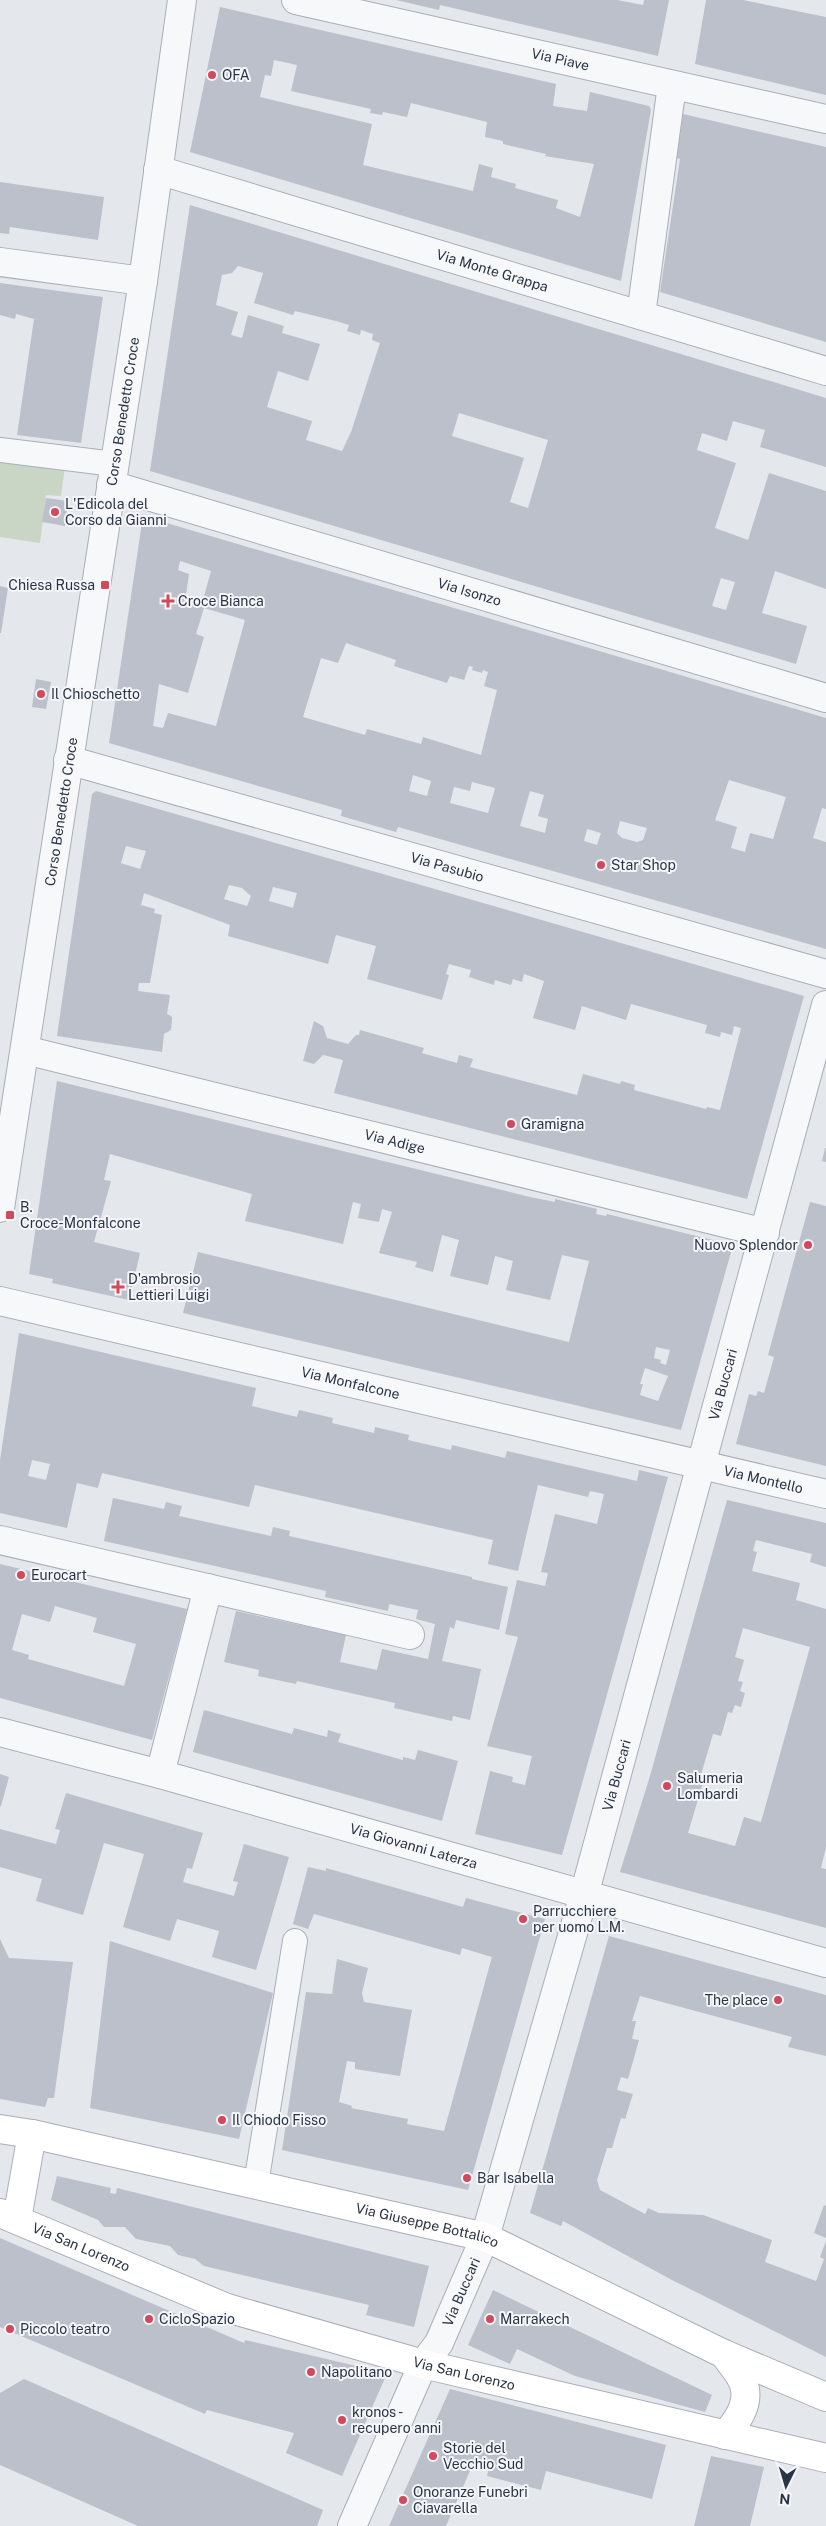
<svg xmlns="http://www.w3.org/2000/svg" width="826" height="2526" viewBox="0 0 826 2526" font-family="'Public Sans',sans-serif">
<rect width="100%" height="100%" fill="#e4e7ec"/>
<path fill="#c9d6c5" d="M0 458 65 466 61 496 46 495 40 543 0 537Z"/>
<path fill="#bbc0ca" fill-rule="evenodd" d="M396 0H617L643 5 644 0H669L658 56 440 5 439 10Z
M706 0H743L826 17V95L695 64Z
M220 7 556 84 553 106 587 111 590 92 649 106 651 110 621 281 190 152ZM274 60 297 65 291 91 371 109 370 113 382 115 383 112 407 117 411 103 487 122 485 137 503 141V144L546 154 545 156 594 164 580 217 556 208 558 200 515 188 516 184 491 177 493 168 479 164 473 191 363 165 372 124 260 97 265 75 271 76Z
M683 114 826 147V342L660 292 680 159 677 158Z
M0 182 104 197 98 240 10 227 9 234 0 233Z
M190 205 826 398V467L760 447 765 430 733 421 727 441 702 433 697 450 736 463 715 528 748 540 769 473 826 491V589L775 571 762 613 807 626 796 664 150 471ZM238 266 263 273 254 303 293 315 295 311 336 321 349 325 347 331 360 335 361 330 373 334 372 340 380 343 351 432 342 451 306 440 312 421 267 407 278 371 308 381 320 344 282 333 284 326 248 315 242 338 231 335 238 312 216 305 222 275 232 273ZM459 413 548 440 528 508 510 502 524 458 452 436ZM721 578 735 582 726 610 712 606Z
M0 283 103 297 81 443 17 435 34 319 16 314 15 319 0 315Z
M46 498 68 501 65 526 42 522Z
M143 516 826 718V809L822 808 813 838 826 842V949L398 827 396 832 341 816 342 810 109 743ZM180 561 211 571 201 607 185 602 189 574 178 570ZM204 608 245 620 216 726 168 713 163 728 153 726 159 684 188 693 204 637 196 634ZM346 643 396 660 394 666 447 683 450 676 464 680 469 666 473 667 472 670 482 673 483 670 488 672 484 686 497 690 481 755 423 737 421 744 367 729 365 735 303 717 321 658 338 663ZM413 775 431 781 427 796 409 791ZM729 780 786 797 773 839 750 833 745 852 731 848 737 827 715 820ZM472 782 495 788 488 813 450 803 454 787 470 791ZM530 791 544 795 538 816 548 819 545 833 520 826ZM620 821 647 828 643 840 637 842 622 838 617 833ZM587 829 601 833 597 845 584 841Z
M0 586 8 588 1 633H0Z
M36 679 51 682 46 709 32 707Z
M96 791 804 996 747 1199 334 1093 343 1060 323 1055 314 1064 303 1061 314 1021 323 1026 327 1038 348 1044 356 1035H359L360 1030 424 1048 422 1053 457 1063 459 1055 473 1059 470 1067 577 1095 583 1074 620 1084 621 1081 635 1085 634 1090 706 1109 707 1107 720 1110 741 1028 734 1026 732 1035 721 1032 720 1037 705 1033 707 1025 631 1004 626 1020 582 1006 575 1030 533 1018 544 981 524 974 522 982 513 979 511 985 495 980 494 985 469 977 471 970 449 964 446 974 449 975 442 1000 367 979 376 946 336 935 328 964 228 936 230 925 144 893 141 905 155 909 154 913 162 915 150 983H139L138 991 170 995 167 1014 172 1017V1020L171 1030 164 1034 162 1052 57 1036 92 794ZM126 846 146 851 140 869 121 863ZM229 885 242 888 251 896 247 906 224 899ZM273 887 297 893 293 908 269 901Z
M57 1081 530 1197 555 1202V1199L597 1209 596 1214 606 1216 607 1214 733 1245 681 1430 183 1313 198 1252 569 1342 589 1261 562 1255 550 1300 506 1290 513 1261 495 1256 488 1285 450 1276 459 1240 442 1235 433 1272 415 1267 417 1262 379 1253 392 1212 382 1209 379 1222 358 1218 361 1204 353 1202 343 1244 245 1221 252 1194 110 1154 104 1180 111 1181 94 1242 140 1253 129 1300 52 1283 53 1279 29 1274ZM656 1347 670 1350 666 1365 660 1363 661 1360 654 1358ZM645 1368 668 1376 658 1401 640 1395 643 1384H640Z
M825 1148H826V1162L822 1161Z
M810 1202 826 1206V1466L736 1444 749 1394 756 1396 758 1391 764 1393 774 1357 768 1355Z
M19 1333 256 1388 252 1406 297 1417 299 1410 333 1418 332 1423 374 1433 375 1427 409 1435 408 1440 451 1450 452 1445 505 1458 507 1451 637 1481 639 1470 668 1477 562 1855 475 1834 490 1771 513 1777 512 1782 525 1785 532 1756 487 1746 518 1637 505 1634 517 1580 545 1586 548 1573 541 1572 555 1514 597 1524 604 1494 590 1491 588 1497 538 1485 518 1571 488 1564 493 1540 255 1485 249 1507 102 1473 98 1488 77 1483 67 1528 0 1513V1460ZM32 1460 50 1464 46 1480 28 1476Z
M113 1498 164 1509 166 1502 182 1506 179 1516 271 1536 273 1527 290 1531 289 1536 472 1577V1579L508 1587 499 1630 456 1620 454 1629 450 1627 442 1661 481 1669 470 1720 453 1716 452 1721 394 1708 395 1703 297 1681 296 1684 258 1676 259 1670 224 1662 236 1611 346 1635 340 1662 377 1670 382 1649 428 1659 435 1624 416 1619 418 1610 389 1604 388 1611 325 1597 326 1591 104 1541Z
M727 1500 826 1523V1567L810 1562 812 1554 756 1540 753 1551 757 1552 752 1571 800 1583 796 1600 826 1609V1847L821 1868 826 1869V1928L620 1872 650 1776ZM743 1628 810 1647 761 1822 744 1817 735 1846 688 1833 704 1779 700 1778 713 1734 721 1736 728 1712 732 1713 735 1705 741 1707 745 1693 740 1691 743 1682 738 1681 744 1660 735 1657Z
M0 1564 187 1609 152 1740 0 1698ZM55 1606 97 1618 93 1632 136 1644 124 1686 28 1659 29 1655 12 1650 22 1614 50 1622Z
M204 1710 292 1734 294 1728 327 1737 328 1730 341 1734 338 1742 403 1760V1757L415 1760 418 1750 458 1761 442 1821 193 1752Z
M0 1774 9 1777 1 1806H0Z
M66 1793 203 1833 192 1869 187 1868 183 1882 234 1896 238 1882 233 1881 244 1844 289 1857 256 1970 212 1957 219 1931 177 1919 170 1941 123 1927 144 1854 104 1843 83 1915 36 1901 42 1879 0 1867V1829L56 1844 60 1830 55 1829Z
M308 1867 326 1871V1868L463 1907 466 1898 545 1919 468 2190 282 2150 306 1992 332 1994 337 1959 368 1968 362 1993 364 2002 412 2010 400 2076 355 2069V2062L347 2061 339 2102 352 2106 351 2108 408 2119 407 2124 444 2131 492 1957 462 1948 460 1955 314 1914 308 1929 293 1924Z
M609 1936 826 1995V2056L788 2047 792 2037 640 1996 632 2021H636L632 2039 639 2040 628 2079 621 2077 617 2090 633 2094 625 2119 621 2118 612 2148H607L597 2180 600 2190 645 2214 648 2208 659 2213 703 2215 772 2240 765 2262 816 2281 824 2259 820 2257 826 2241V2357L672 2280 563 2221 561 2226 530 2213Z
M0 1939 9 1958 73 1962 54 2098H48L45 2107 0 2099Z
M110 1941 273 1993 239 2139 90 2108Z
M57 2176 111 2188 110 2193 116 2194 117 2188 429 2266 414 2327 366 2315 369 2305 204 2266 195 2259 178 2255 170 2246 136 2239 125 2227H104L98 2220 51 2200Z
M824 2205 826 2206V2238L814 2233Z
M0 2238 244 2343 245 2340 382 2372 385 2378 342 2476 286 2453 294 2433 207 2410 205 2414 0 2327Z
M493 2290 712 2395 705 2412 575 2376 517 2349 510 2364 468 2345Z
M24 2379 323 2510 317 2526H138L0 2465V2393Z
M450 2389 666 2445 652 2499 546 2471 541 2490 487 2476 489 2468 473 2464 446 2526H389Z
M711 2456 764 2467 750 2526H694Z"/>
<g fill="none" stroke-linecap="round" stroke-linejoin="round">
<g stroke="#a9aeb7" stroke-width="26">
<path id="pedestrian" d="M0 450 114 464
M256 2184 295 1941"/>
</g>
<g stroke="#a9aeb7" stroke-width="30">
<g id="minor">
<path id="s1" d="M296 0 826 119"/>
<path id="s2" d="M158 170 826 371"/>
<path d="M0 262 143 281"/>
<path d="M641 315 672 85"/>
<path id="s3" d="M111 485 826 698"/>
<path id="s4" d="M68 760 826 974"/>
<path id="s5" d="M25 1050 765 1233"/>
<path id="s6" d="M0 1208 143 281 182 0"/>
<path id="s7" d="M0 1301 826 1494"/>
<path d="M0 1540 410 1635"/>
<path id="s8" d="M0 1732 160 1774 826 1963"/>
<path d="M160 1774 208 1588"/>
<path id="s9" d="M352 2526 423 2364 439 2343 485 2237 584 1895 826 1005"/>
</g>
</g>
<g stroke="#a9aeb7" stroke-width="30">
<g id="secondary">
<path id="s10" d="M0 2129 32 2134 485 2237 724 2354 826 2397"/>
<path id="s11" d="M0 2213 227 2308 423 2364 826 2458"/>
<path d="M17 2219 32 2134"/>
<path d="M724 2354C730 2363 741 2374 744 2385 750 2404 737 2422 725 2435"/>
</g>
</g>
<use href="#pedestrian" stroke="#f7f8fa" stroke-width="24"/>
<use href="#minor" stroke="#f7f8fa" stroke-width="28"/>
<use href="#secondary" stroke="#fff" stroke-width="28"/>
</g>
<g fill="#d1495b" stroke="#f4f6f9" stroke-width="2">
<circle cx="212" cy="75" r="5"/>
<circle cx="55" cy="512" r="5"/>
<rect x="100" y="580" width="10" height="10" rx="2.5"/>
<path d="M165.5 593.5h5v5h5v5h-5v5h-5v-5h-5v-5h5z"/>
<circle cx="41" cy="694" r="5"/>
<circle cx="601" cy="865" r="5"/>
<circle cx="511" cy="1124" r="5"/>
<rect x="5" y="1210" width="10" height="10" rx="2.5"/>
<circle cx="808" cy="1245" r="5"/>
<path d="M115.5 1279.5h5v5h5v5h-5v5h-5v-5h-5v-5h5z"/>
<circle cx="21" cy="1575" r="5"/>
<circle cx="667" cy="1786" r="5"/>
<circle cx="523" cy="1919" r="5"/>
<circle cx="778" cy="2000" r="5"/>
<circle cx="222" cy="2120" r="5"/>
<circle cx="467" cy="2178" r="5"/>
<circle cx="149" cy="2319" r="5"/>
<circle cx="490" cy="2319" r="5"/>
<circle cx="10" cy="2329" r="5"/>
<circle cx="311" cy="2372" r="5"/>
<circle cx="342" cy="2420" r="5"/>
<circle cx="433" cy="2456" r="5"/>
<circle cx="403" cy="2500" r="5"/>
</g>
<g text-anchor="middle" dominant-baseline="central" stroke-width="4" stroke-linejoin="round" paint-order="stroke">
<g font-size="14" fill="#2b3445" stroke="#f4f6f9">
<text stroke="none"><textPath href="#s1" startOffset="271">Via Piave</textPath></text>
<text stroke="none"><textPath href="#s2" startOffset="349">Via Monte Grappa</textPath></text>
<text stroke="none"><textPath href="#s6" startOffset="806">Corso Benedetto Croce</textPath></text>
<text stroke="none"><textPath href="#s3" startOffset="374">Via Isonzo</textPath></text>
<text stroke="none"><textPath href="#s6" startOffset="401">Corso Benedetto Croce</textPath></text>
<text stroke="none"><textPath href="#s4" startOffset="394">Via Pasubio</textPath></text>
<text stroke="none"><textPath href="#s5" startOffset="381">Via Adige</textPath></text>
<text stroke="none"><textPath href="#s7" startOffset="360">Via Monfalcone</textPath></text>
<text stroke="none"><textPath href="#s9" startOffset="1204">Via Buccari</textPath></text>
<text stroke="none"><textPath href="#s7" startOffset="784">Via Montello</textPath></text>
<text stroke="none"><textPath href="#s9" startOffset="799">Via Buccari</textPath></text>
<text stroke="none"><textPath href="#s8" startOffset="429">Via Giovanni Laterza</textPath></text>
<text stroke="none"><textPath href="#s10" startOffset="438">Via Giuseppe Bottalico</textPath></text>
<text stroke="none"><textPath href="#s11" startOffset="88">Via San Lorenzo</textPath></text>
<text stroke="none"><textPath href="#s9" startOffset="259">Via Buccari</textPath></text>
<text stroke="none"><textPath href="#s11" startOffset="492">Via San Lorenzo</textPath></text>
</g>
<g font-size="14" fill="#2b3445" stroke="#f4f6f9" text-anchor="start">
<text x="222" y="75">OFA</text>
<text x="65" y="504">L'Edicola del<tspan x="65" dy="16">Corso da Gianni</tspan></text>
<text x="95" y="585" text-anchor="end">Chiesa Russa</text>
<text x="178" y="601">Croce Bianca</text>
<text x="51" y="694">Il Chioschetto</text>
<text x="611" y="865">Star Shop</text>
<text x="521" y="1124">Gramigna</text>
<text x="20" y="1207">B.<tspan x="20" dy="16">Croce-Monfalcone</tspan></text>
<text x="798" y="1245" text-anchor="end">Nuovo Splendor</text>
<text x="128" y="1279">D'ambrosio<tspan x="128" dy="16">Lettieri Luigi</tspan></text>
<text x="31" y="1575">Eurocart</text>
<text x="677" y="1778">Salumeria<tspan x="677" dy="16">Lombardi</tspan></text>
<text x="533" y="1911">Parrucchiere<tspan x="533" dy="16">per uomo L.M.</tspan></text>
<text x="768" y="2000" text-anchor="end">The place</text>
<text x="232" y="2120">Il Chiodo Fisso</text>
<text x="477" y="2178">Bar Isabella</text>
<text x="159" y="2319">CicloSpazio</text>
<text x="500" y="2319">Marrakech</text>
<text x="20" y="2329">Piccolo teatro</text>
<text x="321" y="2372">Napolitano</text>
<text x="352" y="2412">kronos -<tspan x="352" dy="16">recupero anni</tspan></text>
<text x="443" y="2448">Storie del<tspan x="443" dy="16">Vecchio Sud</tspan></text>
<text x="413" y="2492">Onoranze Funebri<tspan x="413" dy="16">Ciavarella</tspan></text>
</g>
</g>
<g transform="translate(786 2486) rotate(185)" stroke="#f4f6f9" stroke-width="4" paint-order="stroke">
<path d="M0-4L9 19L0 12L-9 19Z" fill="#2b3445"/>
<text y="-8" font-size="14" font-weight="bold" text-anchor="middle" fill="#2b3445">N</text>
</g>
</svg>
